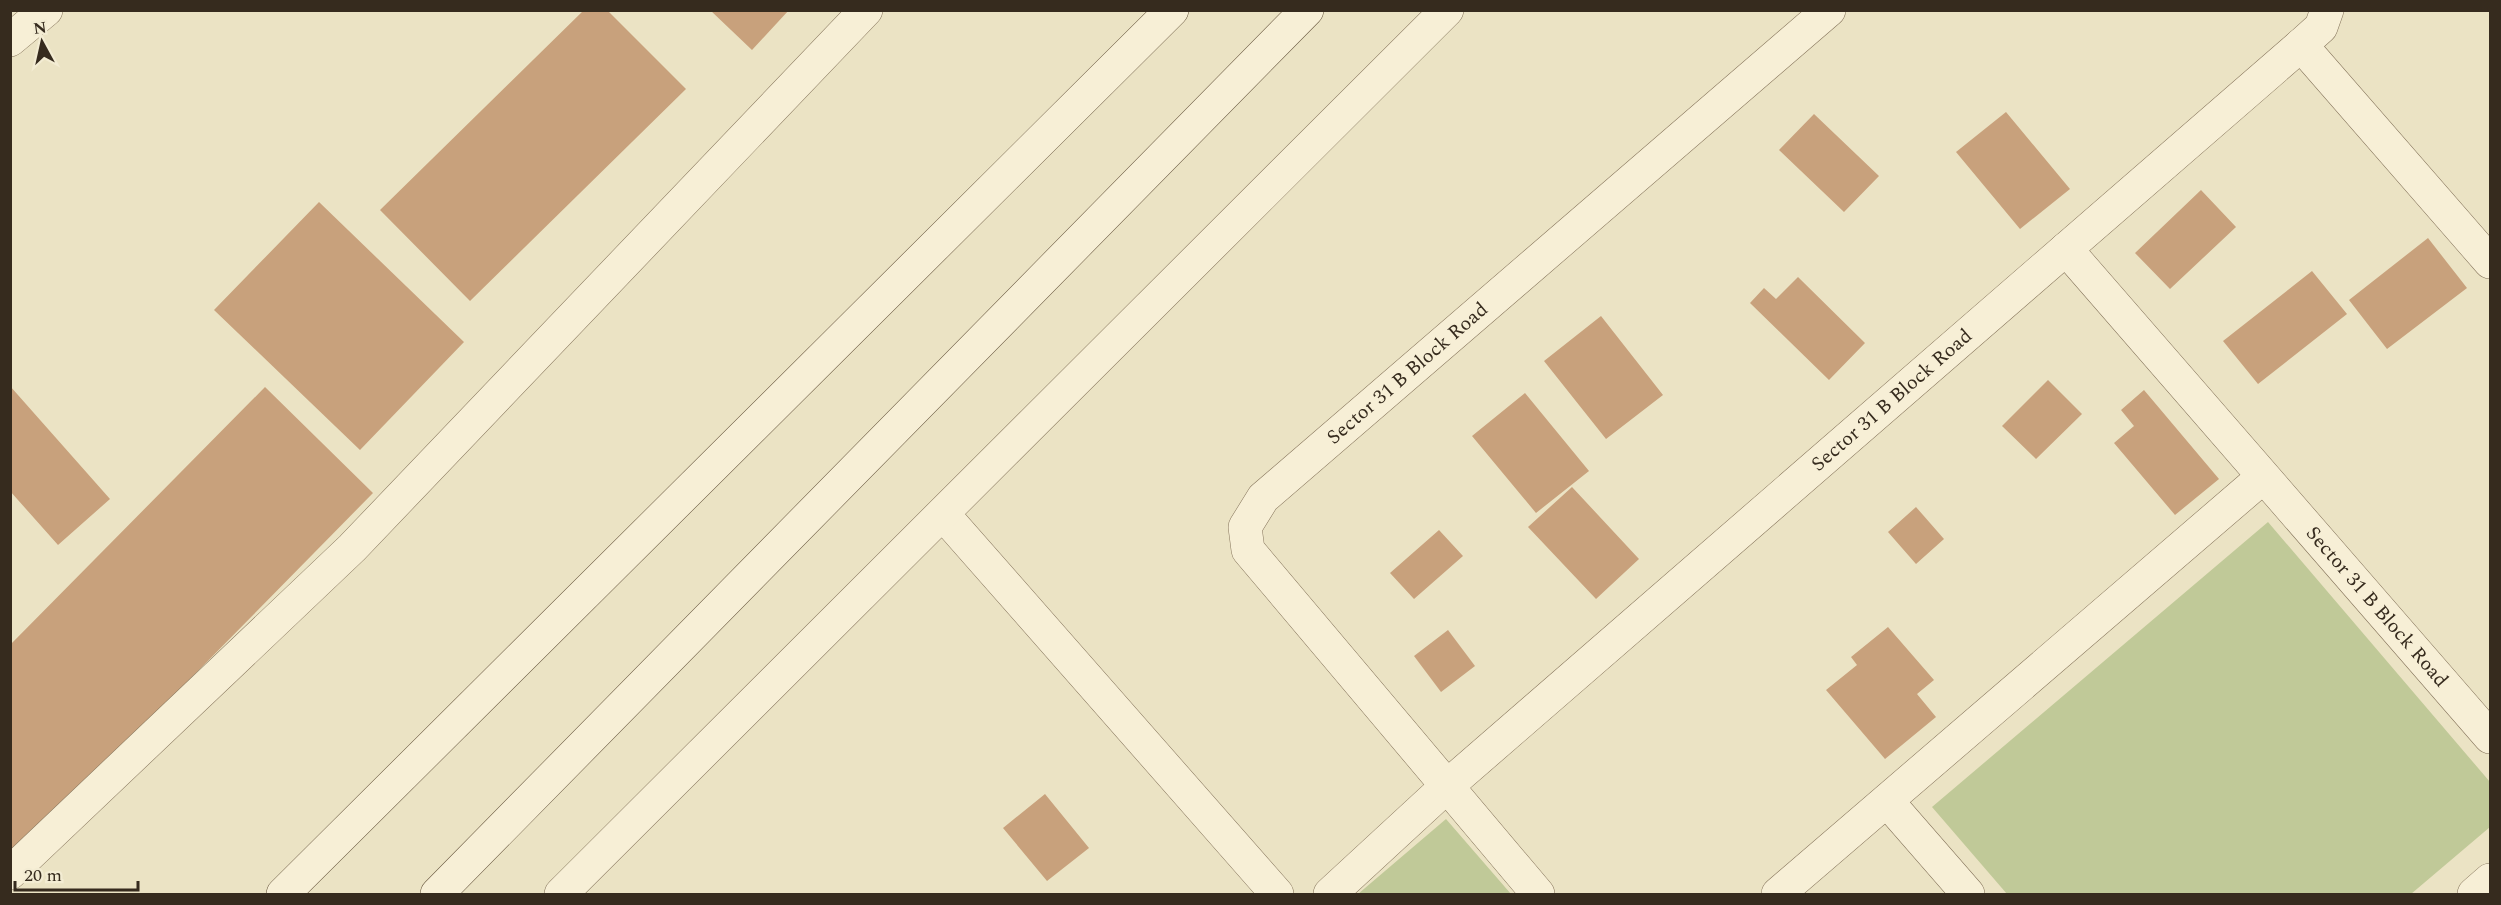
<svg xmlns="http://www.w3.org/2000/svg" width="2501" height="905" viewBox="0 0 2501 905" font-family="Spectral,serif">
<rect width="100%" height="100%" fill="#ebe3c4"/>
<path fill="#c0c998" d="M2268 522 2490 782V827L2411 894H2007L1932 807Z
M1446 819 1511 894H1358Z"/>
<path fill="#c8a17c" d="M584 10H607L686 89 470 301 380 210Z
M710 10H789L752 50Z
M2006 112 2070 189 2020 229 1956 152Z
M1814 114 1879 176 1844 212 1779 150Z
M2201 190 2236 227 2170 289 2135 253Z
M319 202 464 342 360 450 214 310Z
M2428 238 2467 288 2387 349 2349 300Z
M2312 271 2347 314 2258 384 2223 341Z
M1798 277 1865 343 1829 380 1750 303 1764 288 1776 299Z
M1601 316 1663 395 1606 439 1544 361Z
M2048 380 2082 414 2036 459 2002 426Z
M10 386 110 499 58 545 10 491Z
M265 387 373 493 10 862V645Z
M2144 390 2219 479 2175 515 2114 443 2134 426 2121 410Z
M1525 393 1589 471 1536 513 1472 436Z
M1572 487 1639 559 1596 599 1528 527Z
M1916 507 1944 539 1916 564 1888 532Z
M1439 530 1463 556 1414 599 1390 573Z
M1888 627 1934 680 1917 694 1936 717 1885 759 1826 690 1857 665 1851 657Z
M1448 630 1475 666 1441 692 1414 656Z
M1045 794 1089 848 1047 881 1003 828Z"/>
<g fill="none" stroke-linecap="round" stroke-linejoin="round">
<g stroke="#85745b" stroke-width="34">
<g id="street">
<path d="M10 40 46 10"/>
<path d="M2301 45 2490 262"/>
<path id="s1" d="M2066 249 2490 737"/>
<path d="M943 514 1277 894"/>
<path d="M1887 801 1968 894"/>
<path d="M10 873 352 548 866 10"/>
<path d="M561 894 1447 10"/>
<path id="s2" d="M1330 894 1446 787 2301 45 2321 27 2327 10"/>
<path id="s3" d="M1538 894 1248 550 1245 527 1263 498 1829 10"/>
<path d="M1778 894 2263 477"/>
<path d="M2474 894 2490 880"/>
</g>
</g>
<g stroke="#67563e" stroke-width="34">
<path id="secondary" d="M283 894 1172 10
M437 894 1307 10"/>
</g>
<use href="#street" stroke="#f7efd6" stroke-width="33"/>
<use href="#secondary" stroke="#f7efd6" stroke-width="33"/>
</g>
<g text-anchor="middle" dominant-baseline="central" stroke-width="5" stroke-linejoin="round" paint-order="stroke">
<g font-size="20" fill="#362b1e" stroke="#f3ecd3">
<text stroke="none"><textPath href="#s3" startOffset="698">Sector 31 B Block Road</textPath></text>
<text stroke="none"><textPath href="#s2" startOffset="748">Sector 31 B Block Road</textPath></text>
<text stroke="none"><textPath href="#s1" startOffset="474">Sector 31 B Block Road</textPath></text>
</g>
</g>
<rect width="2501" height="905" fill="none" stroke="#362b1e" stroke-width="24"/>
<g transform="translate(42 42) rotate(352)" stroke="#f3ecd3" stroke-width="4.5" paint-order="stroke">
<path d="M0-4.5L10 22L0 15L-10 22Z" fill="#362b1e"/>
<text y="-9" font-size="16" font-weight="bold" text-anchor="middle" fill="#362b1e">N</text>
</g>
<path d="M15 881v9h123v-9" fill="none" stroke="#362b1e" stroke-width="3"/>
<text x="24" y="881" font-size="18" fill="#362b1e" stroke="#f3ecd3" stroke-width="4.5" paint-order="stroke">20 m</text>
</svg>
